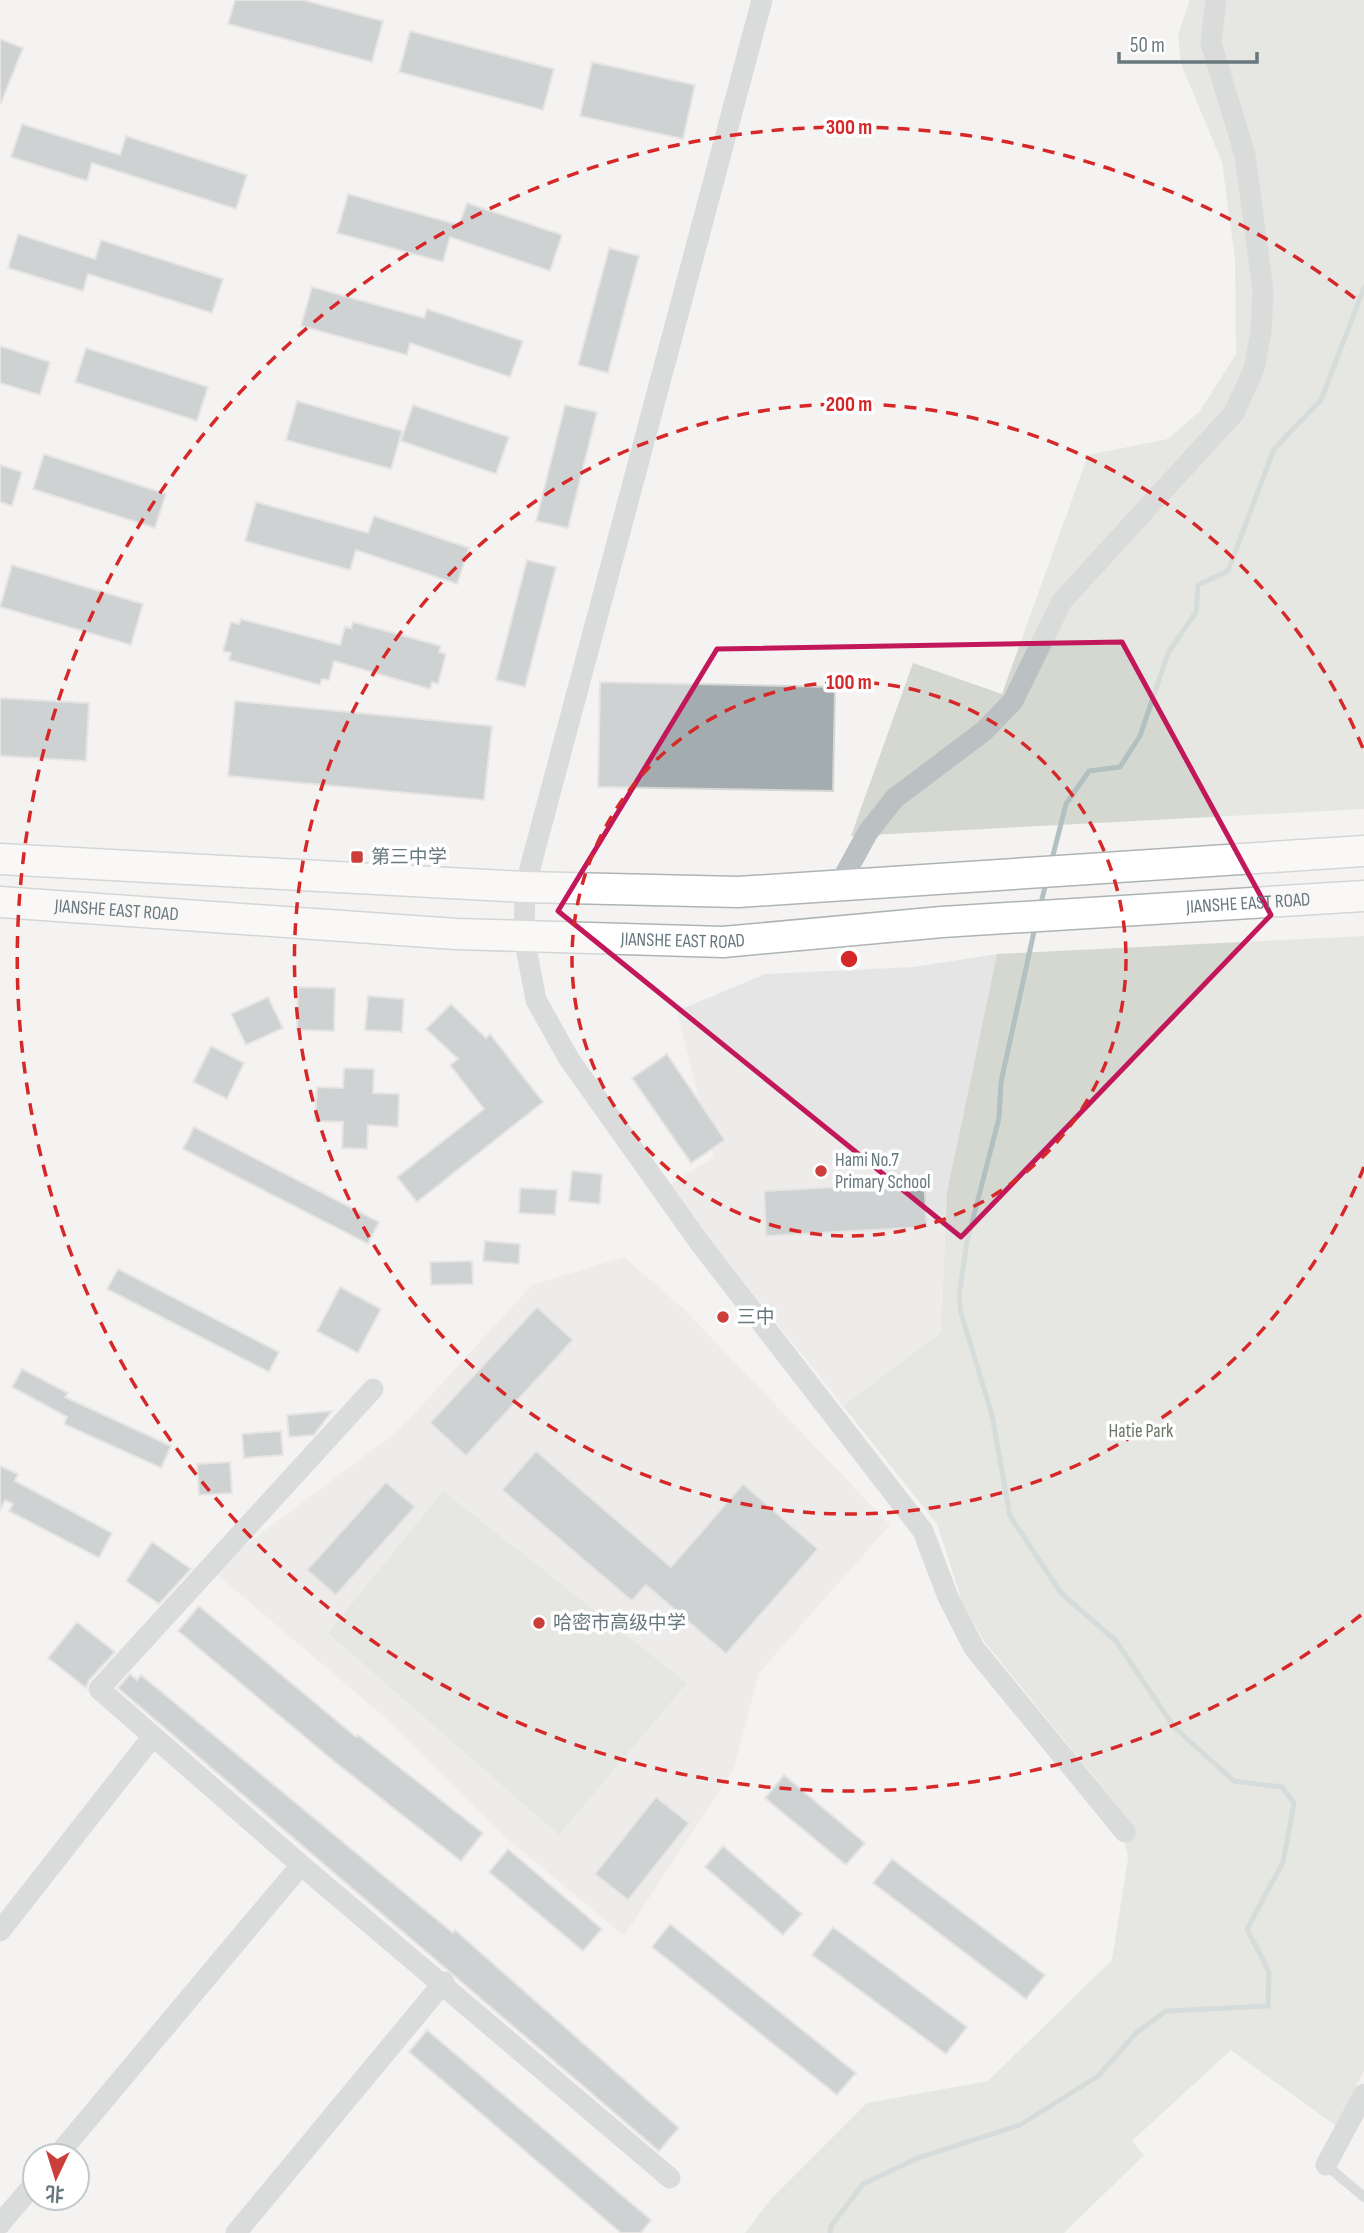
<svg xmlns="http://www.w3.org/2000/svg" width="1364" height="2233" viewBox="0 0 1364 2233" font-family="'Sofia Sans Condensed','Noto Sans SC',sans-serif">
<rect width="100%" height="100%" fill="#f4f3f1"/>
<path fill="#e4e5e4" d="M997 954 947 1192 941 1332 843 1406 667 1186 714 1157 677 1011 765 974 914 967Z
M624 1257 684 1309 890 1525 759 1673 734 1769 624 1936 504 1836 395 1726 215 1573 240 1549 400 1429 532 1285Z"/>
<path fill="#d5d8d0" d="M1190 0H1364V809L851 836 913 663 1002 694 1088 455 1168 439 1200 411 1236 354 1235 260 1222 162 1181 64 1178 35Z
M1364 936V2071L1336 2126 1231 2050 1132 2141 1144 2155 1064 2233H745L770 2200 867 2103 988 2081 1112 1960 1128 1858 1117 1805 984 1641 963 1604 937 1524 843 1406 941 1332 947 1192 997 954Z
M443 1491 687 1683 559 1835 328 1633Z"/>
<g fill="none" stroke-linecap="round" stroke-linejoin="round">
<path stroke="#b2c0c1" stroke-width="5" d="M1051 863 1066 804 1089 771 1120 767 1140 736 1168 653 1196 612 1198 585 1228 571 1274 449 1321 400 1364 288
M1040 907 1046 883
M830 2233 831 2226 863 2184 918 2158 1020 2125 1098 2076 1136 2033 1166 2011 1268 2006 1269 1972 1247 1929 1283 1862 1294 1803 1282 1787 1234 1781 1174 1727 1116 1641 1061 1593 1010 1516 992 1415 961 1313 959 1296 967 1242 999 1118 1001 1082 1035 927"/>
</g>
<path fill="#a3acaf" stroke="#d5d5d3" stroke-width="2" d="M235 0H303L383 21 372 62 228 24Z
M410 31 554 69 543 110 399 72Z
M0 39 23 48 1 103H0Z
M592 62 695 85 683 139 580 116Z
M22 124 120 155 126 136 247 175 236 209 92 163 87 181 11 157Z
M348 194 459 225 467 203 562 235 550 271 450 237 443 262 337 233Z
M18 234 95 259 101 240 223 279 212 313 88 274 83 291 8 268Z
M609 248 639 256 608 373 578 365Z
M312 287 424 318 427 309 523 341 510 377 410 343 407 355 301 326Z
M0 346 50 362 40 395 0 383Z
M86 348 208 387 197 421 75 382Z
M297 401 402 431 391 469 286 440Z
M413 405 509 437 496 474 401 441Z
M565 405 597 412 568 528 536 521Z
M44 454 166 494 155 528 33 489Z
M0 465 22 472 12 506 0 502Z
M256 502 368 533 374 516 469 548 457 584 356 550 350 570 245 541Z
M527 560 556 567 525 687 496 680Z
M12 565 143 604 131 645 0 607Z
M241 619 340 645 345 627 351 628 353 622 441 646 439 652 446 654 438 684 432 682 430 689 334 661 329 680 322 679 320 685 229 660 231 653 223 651 231 622 239 624Z
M600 682 835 687 833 791 598 787Z
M0 698 89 703 86 761 0 756Z
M235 701 492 726 484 800 228 776Z
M298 987 335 988 334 1031 297 1030Z
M368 996 404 999 402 1032 365 1030Z
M268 997 283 1028 246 1045 231 1014Z
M451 1004 486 1038 490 1034 543 1102 417 1202 397 1177 484 1109 450 1065 458 1059 426 1029Z
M211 1046 244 1063 227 1099 193 1082Z
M667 1054 725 1140 691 1163 632 1078Z
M344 1068 374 1069 373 1093 399 1094 398 1127 368 1125 367 1149 342 1148 343 1122 315 1121 317 1087 343 1088Z
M194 1127 379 1222 368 1244 183 1149Z
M572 1171 602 1174 600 1204 569 1201Z
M924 1182 927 1227 766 1236 764 1191Z
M520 1188 557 1190 555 1215 519 1213Z
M485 1241 520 1244 519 1264 483 1261Z
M472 1261 473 1284 431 1285 430 1262Z
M118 1269 279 1352 269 1372 107 1289Z
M340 1287 381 1309 358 1353 317 1331Z
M537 1307 573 1340 466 1456 430 1423Z
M22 1369 68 1393 65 1397 171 1446 161 1468 64 1424 67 1417 12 1387Z
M332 1411 314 1435 289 1437 287 1415Z
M281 1431 283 1455 244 1458 242 1434Z
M536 1451 671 1567 743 1484 818 1549 726 1654 646 1585 632 1601 502 1490Z
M230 1462 232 1493 199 1495 197 1464Z
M0 1466 18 1474 15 1481 112 1533 99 1558 9 1511 13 1504 5 1500 0 1511Z
M386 1482 415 1507 336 1595 307 1570Z
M152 1542 191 1569 159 1604 126 1581Z
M199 1606 356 1737 358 1735 483 1833 461 1861 336 1763 178 1631Z
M77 1622 115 1652 89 1680 86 1688 48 1658Z
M130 1674 137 1680 141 1675 453 1933 455 1930 679 2128 659 2151 118 1688Z
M784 1775 865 1843 846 1865 765 1798Z
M656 1797 689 1823 628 1900 595 1874Z
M723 1846 802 1914 783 1935 705 1867Z
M508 1849 602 1929 583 1951 489 1872Z
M892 1859 1045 1975 1026 1999 873 1883Z
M670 1924 856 2073 837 2095 652 1947Z
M833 1927 967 2027 946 2054 812 1955Z
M427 2030 651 2220 641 2233H621L409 2052Z"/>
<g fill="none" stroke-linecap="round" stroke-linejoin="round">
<g stroke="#aeb4b6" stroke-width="33">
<g id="secondary">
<path d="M0 859 525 887 738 892 1364 851"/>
<path id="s1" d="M0 902 456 934 723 942 942 922 1364 896"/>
</g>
</g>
<path stroke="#bbc0c2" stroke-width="10" d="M1326 2165 1364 2197"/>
<path stroke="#bbc0c2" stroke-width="21" d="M762 0 525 887 524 937 536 1000 569 1059 699 1242 923 1531 948 1597 974 1648 1125 1832
M839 885 868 832 895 798 984 731 1013 701 1062 601 1234 413 1254 369 1261 332 1263 291 1245 155 1211 43 1216 0
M373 1389 99 1689 301 1865 670 2178
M0 1931 153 1736
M57 2156 301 1865
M1326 2165 1364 2094
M0 2224 35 2183
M236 2233 444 1982"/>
<use href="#secondary" stroke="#fff" stroke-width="30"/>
</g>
<path d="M0 0H1364V2233H0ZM1122 642 1271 915 961 1237 558 911 717 649Z" fill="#f4f3f1" fill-opacity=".55" fill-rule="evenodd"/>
<path fill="none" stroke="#c2185b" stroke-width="5" stroke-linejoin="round" d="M1122 642 1271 915 961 1237 558 911 717 649Z"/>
<g fill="none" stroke="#d62828" stroke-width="3.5" stroke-dasharray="12 9">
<circle cx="849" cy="959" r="277"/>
<path d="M1364 1167A555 555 0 1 1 1364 751"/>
<path d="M1361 1615A832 832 0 1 1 1361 303"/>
</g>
<g fill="#cb3e3a" stroke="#fff" stroke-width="2.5">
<rect x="350" y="850" width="14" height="14" rx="3.5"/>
<circle cx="821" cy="1171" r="7"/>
<circle cx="723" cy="1317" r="7"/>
<circle cx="539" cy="1623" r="7"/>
</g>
<g text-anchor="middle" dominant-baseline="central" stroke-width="7" stroke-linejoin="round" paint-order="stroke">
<g font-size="19" fill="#67787e" stroke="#fff" text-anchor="start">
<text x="371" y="857">第三中学</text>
<text x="835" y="1160">Hami No.7<tspan x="835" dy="22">Primary School</tspan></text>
<text x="737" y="1317">三中</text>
<text x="553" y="1623">哈密市高级中学</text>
</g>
<g font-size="19" fill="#67787e" stroke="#fff">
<text stroke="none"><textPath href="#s1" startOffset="1251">JIANSHE EAST ROAD</textPath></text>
<text stroke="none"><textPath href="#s1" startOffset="117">JIANSHE EAST ROAD</textPath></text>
<text stroke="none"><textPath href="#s1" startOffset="684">JIANSHE EAST ROAD</textPath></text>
</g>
<g font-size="19" fill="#6c7665" stroke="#fff">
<text x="1141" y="1431">Hatie Park</text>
</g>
</g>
<circle cx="849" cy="959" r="10" fill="#d62828" stroke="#fff" stroke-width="3.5"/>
<g font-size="21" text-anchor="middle" font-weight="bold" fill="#d62828" stroke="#fff" stroke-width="7" stroke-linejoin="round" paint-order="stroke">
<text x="849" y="134">300 m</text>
<text x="849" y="411">200 m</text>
<text x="849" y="689">100 m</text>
</g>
<g transform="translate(56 2177) rotate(184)"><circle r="33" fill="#ffffff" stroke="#c2c9cb" stroke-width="2"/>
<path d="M0-5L12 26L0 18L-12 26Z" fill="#cb3e3a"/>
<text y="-10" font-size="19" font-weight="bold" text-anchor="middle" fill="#67787e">北</text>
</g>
<path d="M1119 52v10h138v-10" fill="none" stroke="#67787e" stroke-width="3.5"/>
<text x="1130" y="52" font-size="21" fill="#67787e" stroke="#ffffff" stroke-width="5" paint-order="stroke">50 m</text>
</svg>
